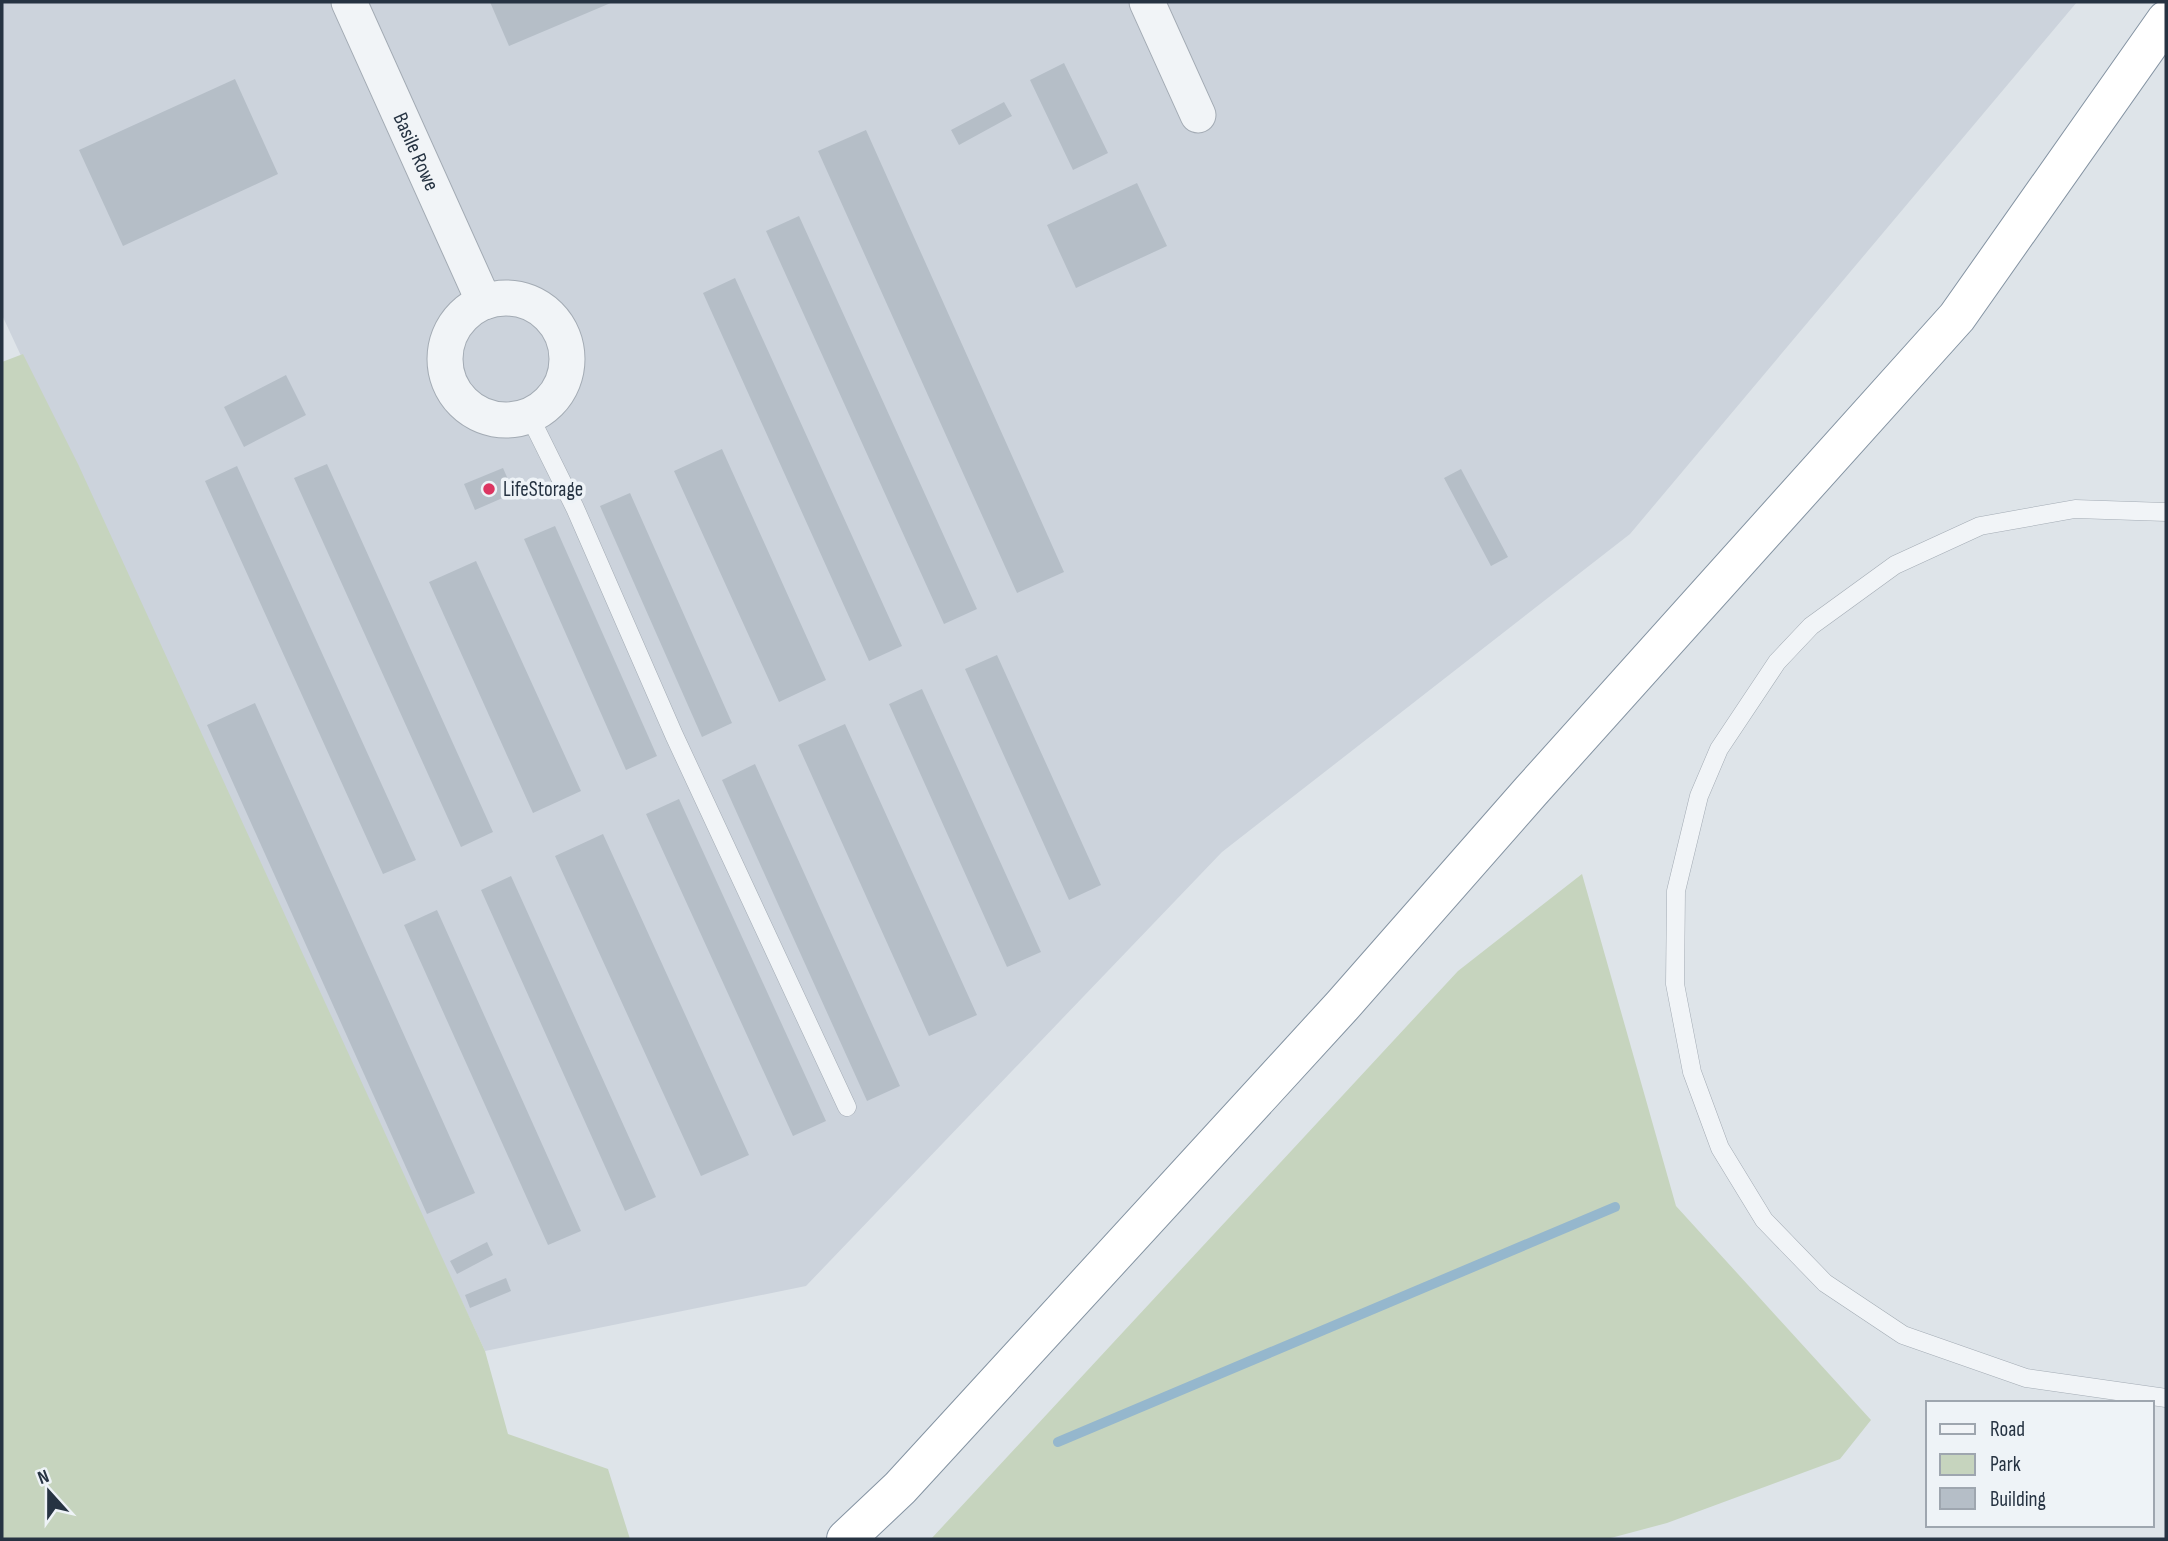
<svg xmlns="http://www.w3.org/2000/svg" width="2168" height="1541" viewBox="0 0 2168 1541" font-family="'Sofia Sans Condensed',sans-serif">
<rect width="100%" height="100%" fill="#dee4e9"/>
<path fill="#ccd3dc" d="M2 2H2077L1630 534 1222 852 806 1286 485 1351 2 315Z"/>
<path fill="#c6d4be" d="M23 354 78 464 485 1351 508 1434 608 1469 630 1539H2V362Z
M1582 874 1676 1206 1871 1420 1840 1459 1667 1523 1607 1539H931L1458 971Z"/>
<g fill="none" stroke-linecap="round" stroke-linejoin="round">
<path stroke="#95b7cd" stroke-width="10" d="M1058 1442 1615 1207"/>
</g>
<path fill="#b5bec7" d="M490 2H613L509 46Z
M1064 63 1108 153 1073 170 1030 80Z
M235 79 278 174 123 246 79 150Z
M1004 102 1012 116 959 145 951 130Z
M866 130 1064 572 1017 593 818 151Z
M1137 183 1167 246 1076 288 1047 225Z
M799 216 977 609 944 624 766 231Z
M735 278 902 646 869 661 703 293Z
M286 375 306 415 244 447 224 407Z
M722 449 826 680 779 702 674 471Z
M327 464 493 832 461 847 294 478Z
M237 466 416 860 383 874 205 481Z
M503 468 514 493 475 510 464 484Z
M1461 469 1508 557 1491 566 1444 478Z
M630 493 732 723 702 737 600 506Z
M555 526 657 756 626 770 524 539Z
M476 561 581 791 533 813 429 582Z
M997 655 1101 885 1069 900 965 669Z
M922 689 1041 952 1007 967 889 704Z
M255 703 475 1193 427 1214 207 725Z
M845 724 977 1015 929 1036 798 745Z
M755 764 900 1086 867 1101 722 780Z
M679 799 826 1121 793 1136 646 814Z
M603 834 749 1155 701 1176 555 856Z
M511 876 656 1197 625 1211 481 890Z
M437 910 581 1231 548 1245 404 925Z
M487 1242 493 1255 457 1274 450 1261Z
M506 1278 511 1291 470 1308 465 1295Z"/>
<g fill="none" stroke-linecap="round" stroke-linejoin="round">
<g stroke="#a3abb4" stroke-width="19">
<path id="service" d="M529 415 575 508 674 735 847 1107
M2166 512 2075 509 1980 526 1895 565 1811 626 1777 662 1719 749 1699 796 1676 891 1675 984 1692 1072 1720 1148 1764 1220 1825 1283 1903 1335 2026 1378 2166 1398"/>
</g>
<g stroke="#a3abb4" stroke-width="37">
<g id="minor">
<path id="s1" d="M349 2 484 302"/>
<path d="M1147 2 1198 115"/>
<circle cx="506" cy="359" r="61"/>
</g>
</g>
<g stroke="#8493a2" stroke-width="40">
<path id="motorway" d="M846 1539 900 1488 1342 1006 1531 791 1957 317 2166 20"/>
</g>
<use href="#service" stroke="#f1f4f7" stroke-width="18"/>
<use href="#minor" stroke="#f1f4f7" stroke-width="35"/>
<use href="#motorway" stroke="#fff" stroke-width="38"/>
</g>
<circle fill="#dc3561" stroke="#eef3f7" stroke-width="2.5" cx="489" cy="489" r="7"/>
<g text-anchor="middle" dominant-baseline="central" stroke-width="7" stroke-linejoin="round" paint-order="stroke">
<g font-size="21" fill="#263342" stroke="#eef3f7">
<text stroke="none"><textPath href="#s1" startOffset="164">Basile Rowe</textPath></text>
</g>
<g font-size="21" fill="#263342" stroke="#eef3f7" text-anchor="start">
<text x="503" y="489">LifeStorage</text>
</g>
</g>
<rect width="2168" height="1541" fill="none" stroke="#263342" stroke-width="7"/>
<rect x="1926" y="1401" width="228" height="126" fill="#eef3f7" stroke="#9ea6af" stroke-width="2"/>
<rect x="1940" y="1424" width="35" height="10" fill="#f1f4f7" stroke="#9ea6af" stroke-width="2"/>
<text x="1990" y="1436" font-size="21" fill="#263342">Road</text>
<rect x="1940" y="1454" width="35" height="21" fill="#c6d4be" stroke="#9ea6af" stroke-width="2"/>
<text x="1990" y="1471" font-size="21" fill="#263342">Park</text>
<rect x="1940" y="1488" width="35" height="21" fill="#b5bec7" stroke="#9ea6af" stroke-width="2"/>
<text x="1990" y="1506" font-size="21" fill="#263342">Building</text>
<g transform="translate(49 1492) rotate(339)" stroke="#eef3f7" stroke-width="5" paint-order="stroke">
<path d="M0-5L12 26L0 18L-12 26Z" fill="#263342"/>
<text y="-10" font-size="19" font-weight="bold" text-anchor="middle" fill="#263342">N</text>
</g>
</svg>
